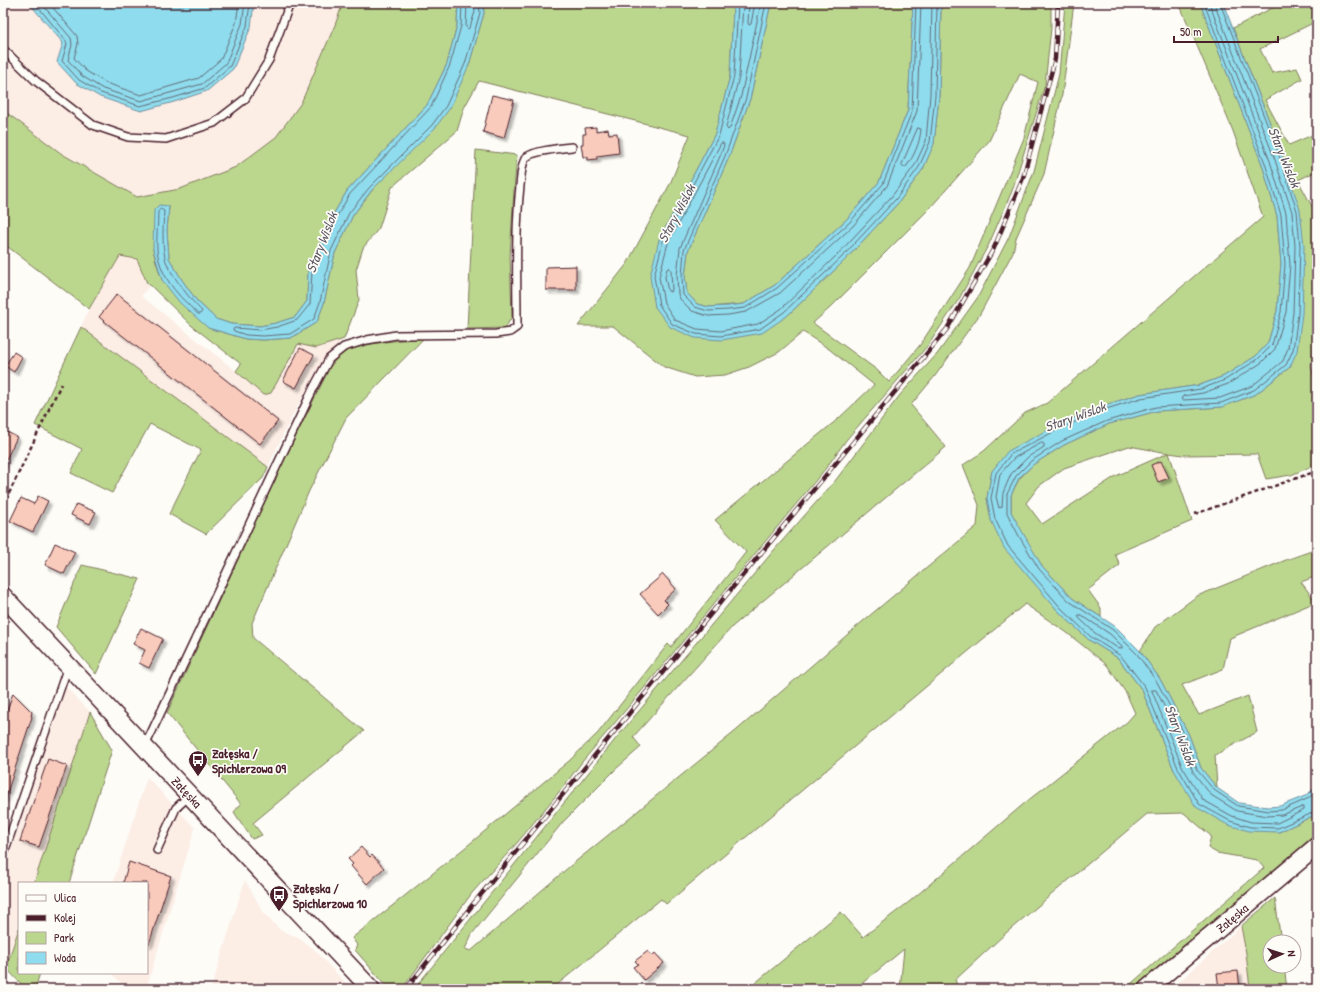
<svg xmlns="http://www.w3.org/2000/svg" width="1320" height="992" viewBox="0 0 1320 992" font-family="'Patrick Hand',sans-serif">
<defs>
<filter id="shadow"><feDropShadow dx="3.5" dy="3.5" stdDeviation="1" flood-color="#0004"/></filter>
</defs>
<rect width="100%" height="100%" fill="#fdfcf7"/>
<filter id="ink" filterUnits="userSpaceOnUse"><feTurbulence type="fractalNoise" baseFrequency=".025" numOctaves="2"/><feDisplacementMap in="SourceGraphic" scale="8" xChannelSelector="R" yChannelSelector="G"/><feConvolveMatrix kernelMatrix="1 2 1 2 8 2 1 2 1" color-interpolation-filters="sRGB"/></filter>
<g filter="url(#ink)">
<path fill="#fcede5" d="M3 3H387L314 179 137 197 62 154 3 110Z
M120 256 137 259 147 283 150 285 141 296 236 371 263 395 271 393 298 344 316 348 344 339 326 356 292 416 268 467 81 327 89 309Z
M66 687 90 712 34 883H19V928L6 968 3 965V873Z
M147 777 195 828 146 989H127L111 973H147V883H113Z
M245 880 263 912 280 930 295 936 313 948 351 989H211Z
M1241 926 1246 953 1250 989H1171Z"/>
<path fill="#bbd78e" stroke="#827b5c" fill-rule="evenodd" d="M343 3H458L457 25 447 64 427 105 347 191 330 220 308 271 307 301 295 317 276 323 260 326 231 324 216 319 197 301 182 280 169 258 167 231 169 206 153 249 156 262 162 280 208 328 246 339 263 340 291 338 317 322 324 303 335 253 353 215 469 65 484 13 483 3H699L712 7 713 3H735L733 9 730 76 715 134 659 240 655 307 787 316 844 261 899 202 923 169 934 143 939 96 941 3H1051V28L1045 85 1012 191 989 244 959 299 929 344 847 439 826 468 645 687 582 762 563 787 517 843 472 893 402 989H389L355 950 357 945 352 938 467 846 569 761 598 733 668 644 671 647 746 552 715 520 838 419 874 385 829 349 803 332 779 352 749 367 725 375 695 377 664 367 613 326H578L627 264 670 184 690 135 479 81 464 108 457 131 392 187 379 228 363 248 356 270 359 300 344 339 316 348 298 344 271 393 263 395 236 371 241 364 191 325 150 285 147 283 137 259 120 256 89 309 8 247 3 257V110L62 154 137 197 180 189 236 167 276 137 301 103 335 25ZM1020 74 1038 82 1024 138 970 268 920 345 889 382 877 370 813 323 831 307 930 208 989 141Z
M771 3H913L908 110 879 182 847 219 775 285 744 304 709 307 697 304 687 293 685 276 688 251 729 157 750 99Z
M1065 3H1074L1062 95 1044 174 1016 238 1013 252 980 314 935 376 911 405 946 447 733 626 633 737 641 747 617 768 563 822 472 934 465 949 471 951 569 867 737 730 862 622 977 526 979 505 963 465 984 451 1025 413 1047 403 1263 217 1233 131 1179 3H1200L1262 164 1277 216 1281 264 1277 311 1268 343 1256 356 1224 376 1200 385 1140 394 1099 407 1057 425 992 471 987 498 991 520 1058 611 1089 640 1118 658 1142 690 1174 770 1279 832 1317 814V836L1272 877 1137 989H1125L1264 868 1257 860 1217 853 1208 848 1211 836 1184 813 1147 814 1006 933 955 980 959 989H900L904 949 855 989H748L841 912 863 937 909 902 1026 802 1127 722 1135 713 1126 693 1107 665 1066 632 1025 604 666 904 661 899 552 989H414L618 736 775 549 835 481 900 395 938 353 978 297 1009 237 1034 171 1059 74Z
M1282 3H1317V21L1260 49 1272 73 1297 68 1302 79 1265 100 1289 145 1317 133V171L1298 180 1314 210H1317V330L1311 366 1317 388V464L1291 475 1266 479 1257 454 1183 455 1169 453 1192 521 1115 554 1120 565 1088 590 1101 608V617L1072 598 1042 566 1022 534 1011 512V495L1019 479 1034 464 1064 445 1109 424 1157 411 1222 407 1256 394 1290 367 1282 154 1233 28ZM1129 446 1168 453 1116 476 1042 524 1026 503 1039 486 1064 468Z
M476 150 517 155 514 190 510 256 512 317 505 328 467 329Z
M81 327 268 467 263 478 206 534 169 514 201 450 150 424 112 493 71 473 82 449 35 425Z
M424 338 346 418 309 491 252 623 253 638 364 731 253 823 262 835 252 839 234 812 241 804 167 713 282 464 330 367C333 364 336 358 339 355 353 343 405 340 424 338Z
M1317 549V576L1301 582 1316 602 1230 638 1223 669 1182 685 1199 715 1248 696 1257 732 1215 755 1217 788 1201 768 1189 735 1160 679 1140 651 1155 627 1197 596 1286 560Z
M82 565 140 579 96 674 56 627Z
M90 712 112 750 69 883H34Z
M1275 898 1281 942H1270V966H1284L1287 989H1250L1246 953 1241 926Z
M19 928V973H40L35 989H26L6 968Z"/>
<path fill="#8edced" stroke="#73909f" d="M29 3H254L251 27 233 69 207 91 174 102 141 111 100 97 76 83 57 62 63 43Z
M458 3H483L484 13 469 65 450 108 435 128 372 190 353 215 335 253 324 303 317 322 291 338 263 340 246 339 208 328 180 303 162 280 153 249 154 210 159 205 169 206 167 231 169 258 182 280 197 301 216 319 231 324 260 326 276 323 295 317 307 301 308 271 330 220 347 191 427 105 447 64 457 25Z
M735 3H771L750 99 729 157 688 251 685 276 687 293 697 304 709 307 728 306 744 304 775 285 847 219 879 182 908 110 913 3H941L939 96 934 144 923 169 899 202 844 261 787 316 762 333 722 340 695 338 670 327 655 307 650 276 659 240 715 134 730 76 733 9Z
M1200 3H1223L1282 154 1300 210 1304 246 1302 314 1297 351 1290 367 1256 394 1222 407 1157 411 1109 424 1064 445 1034 464 1019 478 1011 495V512L1042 566 1072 598 1116 627 1140 651 1160 679 1189 735 1201 768 1217 788 1239 803 1268 807 1280 806 1305 796 1314 789 1317 785V814L1279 832 1249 831 1228 825 1196 807 1174 770 1142 690 1118 658 1089 640 1058 611 1004 548 991 520 987 498 992 471 1008 451 1057 425 1099 407 1140 394 1200 385 1224 376 1256 356 1268 343 1277 311 1281 264 1277 216 1262 164Z"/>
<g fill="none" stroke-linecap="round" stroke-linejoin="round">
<path stroke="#656b79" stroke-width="1" d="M35 3 66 41 67 44 62 61 79 80 101 93 140 106 173 98 205 88 230 66 247 26 250 3
M41 3 71 38 72 45 68 60 82 76 103 89 141 101 202 84 226 63 242 24 245 3
M49 3 77 36 78 44 74 58 86 71 106 83 141 95 199 78 221 59 236 23 239 3
M462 3 461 26 450 65 431 107 350 194 334 221 312 272 310 304 297 320 277 327 260 330 235 328 233 329 234 331 246 335 263 336 290 334 314 319 320 302 331 251 349 213 369 188 432 125 446 106 465 64 480 13 479 3
M467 3 466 27 468 29 470 27 475 12 474 3
M738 3 734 76 719 135 663 241 654 276 659 305 672 324 696 334 721 336 760 329 784 312 841 258 896 199 919 167 930 142 935 96 937 3
M743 3 739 77 726 127 728 130 730 128 741 96 761 3
M749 3 748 23 749 25 751 24 755 3
M766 3 746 98 725 156 684 250 682 276 683 295 695 307 708 311 728 310 745 308 777 288 850 222 883 184 912 111 916 3
M921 3 917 111 887 186 853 226 780 293 746 312 728 315 708 316 692 311 680 299 678 294 677 276 680 248 721 154 724 145 723 143H721L668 243 659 277 664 303 675 320 697 329 721 331 758 324 781 309 837 255 892 196 915 165 926 141 930 95 932 3
M1204 3 1265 163 1281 215 1285 264 1281 312 1272 345 1258 359 1225 380 1201 389 1141 398 1100 411 1059 429 1011 454 996 473 991 498 995 519 1008 546 1061 608 1091 637 1121 656 1145 687 1178 768 1199 804 1230 821 1250 827 1278 828 1317 811
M1209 3 1270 161 1286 213 1290 265 1286 312 1275 349 1261 363 1228 384 1203 393 1183 396 1181 399 1183 400 1220 398 1252 386 1283 361 1288 348 1293 313 1295 246 1292 212 1274 157 1217 11 1215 3
M1220 3 1279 155 1297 211 1300 246 1298 314 1293 350 1286 365 1254 390 1221 403 1156 407 1107 421 1062 441 1031 461 1016 476 1007 494V513L1019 536 1039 569 1069 601 1113 630 1137 654 1157 682 1186 737 1197 770 1214 790 1238 806 1269 811 1282 810 1307 799 1317 791
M918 128 921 129C920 143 914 156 906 167H904L902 165Z
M161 209 164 211C163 227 162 242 165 258 168 271 191 301 202 311L200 314H198C178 295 161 279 157 250 156 238 158 225 158 212Z
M670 268 671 270 672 290 670 292 668 291 665 277 667 269Z
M1042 443 1044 444V447L1028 457 1011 474 1003 493 1002 507 999 508 996 497 1000 474 1014 458Z
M1079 615H1081L1110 634 1122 646V648L1119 649 1095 633 1079 618Z
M1152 690H1156L1181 739 1193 772 1211 795 1237 811 1267 816 1282 815 1302 807H1304V810L1277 823 1251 822 1232 816 1203 800 1182 766Z"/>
</g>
<path fill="#f9cbbc" stroke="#4a1f2b" filter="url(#shadow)" d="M492 95 514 100 504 138 483 132Z
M596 127V131L608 129 609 134 617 133 619 153 597 156V159L588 160V157H583L581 144H583V134H586L585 128Z
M576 266V290H546V267Z
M117 294 278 421 260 444 99 317Z
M300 348 314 355 296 388 283 381Z
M14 352 22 357 14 372 5 366Z
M3 430 17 437 3 466Z
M1161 461 1169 478 1158 482 1151 465Z
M38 496 48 501 33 532 10 521 21 498 34 504Z
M76 504 96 512 90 524 71 515Z
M55 543 75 552 64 574 45 565Z
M663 574 676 589 664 600 668 604 658 614 640 594Z
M141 628 163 639 149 668 139 663 145 650 133 644Z
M13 693 32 712 31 716 32 717 5 799H3V722Z
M48 759 67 766 39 847 20 841Z
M361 847 370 857 372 855 384 868 367 884 351 866 353 864 348 859Z
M129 862 171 876 149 944H147V883H123Z
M648 951 652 956 655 953 664 963 644 980 633 967 638 964 635 961Z
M1238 971 1240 989H1219L1217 973Z"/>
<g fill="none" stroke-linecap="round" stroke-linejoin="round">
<g stroke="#4a1f2b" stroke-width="10">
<path id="service" d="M3 49 36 81 93 125 128 137 166 139 214 123 245 99 269 60 290 3
M145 746 313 389 329 359 344 347 367 340 396 335 496 334 510 332 517 327C517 280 515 233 520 186 521 178 521 166 525 159 529 151 563 148 572 147
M157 850 176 808 190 795
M3 856 68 666"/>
</g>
<g stroke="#4a1f2b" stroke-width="20">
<path id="tertiary" d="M3 596 371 989
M1147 989 1317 846"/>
</g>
<path stroke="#4a1f2b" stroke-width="2.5" stroke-dasharray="4 3" stroke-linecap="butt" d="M3 506 61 384
M1195 514 1317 471"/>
<use href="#service" stroke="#fdfcf7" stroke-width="7"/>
<use href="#tertiary" stroke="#fdfcf7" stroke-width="17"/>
<g stroke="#4a1f2b" stroke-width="4.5">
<path id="rail" d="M406 989 474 903 699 628 947 329 994 248 1023 178 1055 59 1058 3"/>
</g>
<use href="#rail" stroke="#fdfcf7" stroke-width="3" stroke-dasharray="9" stroke-linecap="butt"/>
</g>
</g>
<defs>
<g id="bus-pin" transform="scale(1)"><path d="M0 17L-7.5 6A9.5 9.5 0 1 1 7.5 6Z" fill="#4a1f2b" stroke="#fdfcf7"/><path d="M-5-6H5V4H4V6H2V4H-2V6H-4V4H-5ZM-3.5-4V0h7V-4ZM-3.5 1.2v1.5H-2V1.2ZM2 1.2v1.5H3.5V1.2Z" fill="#fff"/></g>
</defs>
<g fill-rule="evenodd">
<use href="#bus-pin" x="198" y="760"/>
<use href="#bus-pin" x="279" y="895"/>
</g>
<g text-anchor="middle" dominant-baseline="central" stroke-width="3.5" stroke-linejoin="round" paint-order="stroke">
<g font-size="13" font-weight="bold" fill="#4a1f2b" stroke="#fdfcf7" text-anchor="start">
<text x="212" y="753">Załęska /<tspan x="212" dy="15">Spichlerzowa 09</tspan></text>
<text x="293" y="888">Załęska /<tspan x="293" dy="15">Spichlerzowa 10</tspan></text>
</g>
<g font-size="13" fill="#4a1f2b" stroke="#fdfcf7">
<text transform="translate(187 792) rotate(47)">Załęska</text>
<text transform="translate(1232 918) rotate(-40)">Załęska</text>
</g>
<g font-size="14" font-style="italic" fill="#5e5865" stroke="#fdfcf7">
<text transform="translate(1285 157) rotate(68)">Stary Wislok</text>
<text transform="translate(676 213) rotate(-62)">Stary Wislok</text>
<text transform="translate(321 242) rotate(-69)">Stary Wislok</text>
<text transform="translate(1075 416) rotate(-20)">Stary Wislok</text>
<text transform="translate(1181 735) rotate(69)">Stary Wislok</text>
</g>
</g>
<rect width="1320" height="992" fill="none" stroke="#fdfcf7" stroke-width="16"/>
<rect x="8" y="8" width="1304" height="976" fill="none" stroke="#4a1f2b" stroke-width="1.5" filter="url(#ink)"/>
<rect x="18" y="882" width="130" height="92" fill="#fdfcf7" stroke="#b5a4a5"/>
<rect x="26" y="895" width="20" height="6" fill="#fdfcf7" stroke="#b5a4a5"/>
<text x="54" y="902" font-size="12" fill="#4a1f2b">Ulica</text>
<rect x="26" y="915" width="20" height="6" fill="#4a1f2b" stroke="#b5a4a5"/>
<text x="54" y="922" font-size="12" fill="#4a1f2b">Kolej</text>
<rect x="26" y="932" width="20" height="12" fill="#bbd78e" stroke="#b5a4a5"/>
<text x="54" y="942" font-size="12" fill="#4a1f2b">Park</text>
<rect x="26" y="952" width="20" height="12" fill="#8edced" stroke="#b5a4a5"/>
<text x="54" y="962" font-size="12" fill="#4a1f2b">Woda</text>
<g transform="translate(1282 954) rotate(87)"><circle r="19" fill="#fdfcf7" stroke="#b5a4a5"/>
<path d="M0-3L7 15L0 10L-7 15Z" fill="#4a1f2b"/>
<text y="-6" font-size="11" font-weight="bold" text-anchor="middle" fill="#4a1f2b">N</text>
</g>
<path d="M1174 36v6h104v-6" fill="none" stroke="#4a1f2b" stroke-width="2"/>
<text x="1180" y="36" font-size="12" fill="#4a1f2b" stroke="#fdfcf7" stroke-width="3" paint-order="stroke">50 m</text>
</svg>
